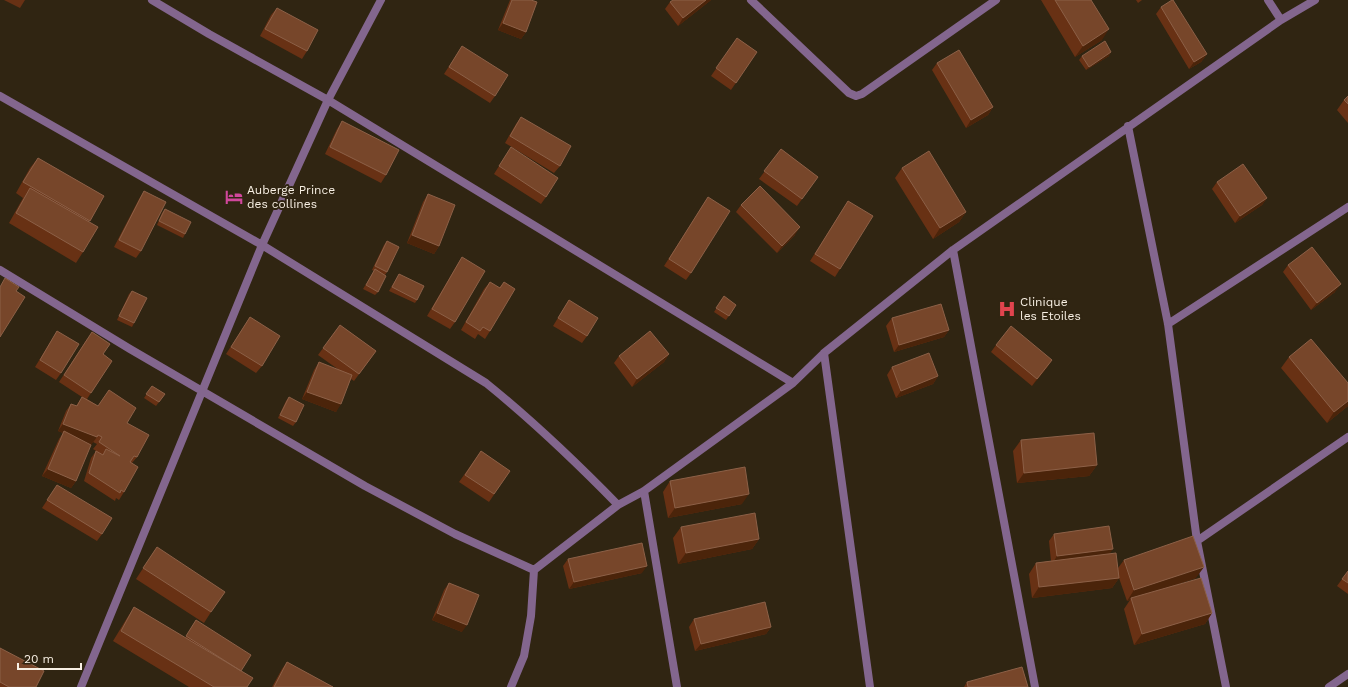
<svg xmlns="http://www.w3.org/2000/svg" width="1348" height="687" viewBox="0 0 1348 687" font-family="'Work Sans',sans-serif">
<rect width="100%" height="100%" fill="#302512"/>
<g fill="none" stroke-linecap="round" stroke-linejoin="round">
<path stroke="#83668e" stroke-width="8" d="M152 0 209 34 328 100 793 383
M751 0 849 93 856 96 862 94 996 0
M1268 0 1281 20
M0 96 262 245 486 383C533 421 576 462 618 505
M1128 126 1168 324 1197 541 1226 687
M953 250 1035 687
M0 270 130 349 365 486 455 534 534 570
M1168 324 1348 207
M824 353 870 687
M644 491 677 687
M1197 541 1348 437
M81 687 262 245 328 100 381 0
M511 687 524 656 531 616 534 570 618 505 644 491 793 383 824 353 953 250 1281 20 1315 0
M1329 687 1348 674"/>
</g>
<path fill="#683114" d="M4 0H25L20 8Z
M510 0H531L526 32 521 39 498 30Z
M711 0 678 26 665 9 670 2Z
M1041 0H1091L1102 40 1075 57Z
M1136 0H1142L1138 3Z
M1161 7 1207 54 1201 62 1189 69 1156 14Z
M277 8 307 51 302 59 260 36 271 15Z
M737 38 757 52 731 90 711 76Z
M462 46 495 96 490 103 444 74Z
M1082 56H1109L1086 70 1079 60Z
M937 63 993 107 988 115 966 128 932 70Z
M1348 96V123L1337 110 1344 100Z
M521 117 560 166 554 173 505 143 516 124Z
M342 121 386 175 381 183 325 154 337 129Z
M511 147 546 197 541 204 494 174Z
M781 149 818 177 797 206 759 179Z
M38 158 104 196 89 222 83 252 76 263 9 223 23 198 16 193 30 168Z
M902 168 966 212 959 222 933 239 895 178Z
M1217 182 1267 198 1262 205 1235 223 1212 189Z
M144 191 141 251 136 258 114 247 139 199Z
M428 194 439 246 434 254 407 243 423 202Z
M708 197 691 273 686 280 664 266Z
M848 201 840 269 835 277 810 261Z
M741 205 795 235 777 253 736 212Z
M165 209 185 234 183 238 157 225 162 213Z
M387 241V272L385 275 378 292 375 295 363 289 374 271 372 270 384 245Z
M462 257 455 322 450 329 427 316 457 265Z
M1288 265 1335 292 1311 310 1283 272Z
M399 274 417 300 415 303 389 291Z
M490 282 499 288 504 282 490 331 485 339 478 334 475 339 461 330 484 289Z
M132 291 134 323 132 327 117 320 129 294Z
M724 296 736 305 726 320 714 312Z
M569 300 587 336 582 343 553 326 564 308Z
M250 317 262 366 256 373 226 354Z
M892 318 949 330 944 337 894 352 886 326Z
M340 325 376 351 354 381 351 379 336 412 302 399 314 370 319 362 339 370 318 355Z
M57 331 61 373 56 380 35 367Z
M87 339 103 354 112 361 87 399 98 406 109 390 127 423 137 457 132 463 124 492 119 500 116 498 115 501 84 481 91 458 96 451 93 449 97 444 93 442 91 445 85 442 76 481 71 488 42 476 59 439 63 433 58 431 66 411 71 404 76 406 82 397 59 382Z
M996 345 1052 360 1032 386 991 352Z
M669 354 664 362 632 387 614 363 619 356Z
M1289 357 1348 383V406L1327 423 1281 368Z
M892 367 938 376 933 384 896 398 887 375Z
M152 386 165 394 156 406 144 398Z
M289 397 296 422 293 426 278 418 286 401Z
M1021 440 1097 465 1089 476 1017 483 1013 451Z
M481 451 510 471 489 502 459 482Z
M670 481 742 504 668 518 663 492Z
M57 485 102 534 97 541 42 508Z
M681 527 759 539 752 549 678 564 673 538Z
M1054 534 1109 554 1118 568 1124 560 1196 578 1163 589 1212 613 1205 624 1134 645 1124 609 1130 600 1127 601 1119 578 1112 588 1032 598 1029 574 1036 563 1051 561 1049 541Z
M157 547 211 612 204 623 136 579Z
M568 559 642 573 569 589 563 566Z
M1348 571V594L1337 586Z
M449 583 462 632 432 620 444 590Z
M134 607 185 638 196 620 241 671 247 687H189L113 641 127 618Z
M694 619 771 627 766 634 695 651 689 627Z
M0 648 36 687H0Z
M287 662 333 687H272L282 669Z
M967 682 1028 687H964Z"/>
<path fill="#4b240a" d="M706 0H711L678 26 683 18Z
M503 23 526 32 521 39 498 30Z
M1109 29 1102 40 1075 57 1083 46Z
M1111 52 1109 56 1086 70 1089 67Z
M1207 54 1201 62 1189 69 1194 62Z
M993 107 988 115 966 128 971 120Z
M1267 198 1262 205 1235 223 1240 216Z
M966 212 959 222 933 239 940 228Z
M800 227 795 235 777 253 782 246Z
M412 235 439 246 434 254 407 243Z
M1341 284 1335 292 1311 310 1317 303Z
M949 330 944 337 894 352 899 345Z
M669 354 664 362 632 387 637 379Z
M1052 360 1047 368 1032 386 1037 379Z
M938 376 933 384 896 398 901 391Z
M307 392 341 404 336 412 302 399Z
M1348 401V406L1327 423 1334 412Z
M63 424 97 437 91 445 63 433 64 431 63 433 58 431Z
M1097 465 1089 476 1017 483 1024 473Z
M48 469 76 481 71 488 42 476Z
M749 494 742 504 668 518 675 508Z
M759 539 752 549 678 564 686 553Z
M1113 549 1108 556 1052 564 1057 556Z
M647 566 642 573 569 589 574 582Z
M1204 567 1196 578 1132 599 1131 598 1130 600 1127 601 1134 590Z
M1119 578 1112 588 1032 598 1039 587Z
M437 613 467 625 462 632 432 620Z
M1212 613 1205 624 1134 645 1142 634Z
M771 627 766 634 695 651 701 644Z"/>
<path fill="#77462a" stroke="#8c6047" d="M512 0H531L537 2 526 32 503 23Z
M673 0H706L683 18 670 2Z
M1055 0H1091L1109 29 1083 46Z
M1172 0H1173L1207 54 1194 62 1161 7Z
M277 8 318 30 307 51 265 29Z
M737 38 757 52 736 83 716 68Z
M1105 41 1111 52 1089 67 1082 56Z
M462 46 508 75 495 96 449 67Z
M959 50 993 107 971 120 937 63Z
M1348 96V104L1344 100Z
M521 117 571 146 560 166 510 136Z
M342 121 399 150 386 175 330 147Z
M511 147 558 178 546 197 499 166Z
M781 149 818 177 802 199 764 171Z
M929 151 966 212 940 228 902 168Z
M38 158 104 196 90 221 23 182Z
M1243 164 1267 198 1240 216 1217 182Z
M760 186 800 227 782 246 741 205Z
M30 188 98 227 83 252 16 213Z
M144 191 166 202 141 251 119 240Z
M428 194 455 205 439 246 412 235Z
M708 197 730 211 691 273 669 259Z
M848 201 873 216 840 269 815 254Z
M165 209 191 222 185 234 159 221Z
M387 241 399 247 387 272 375 266Z
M1312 247 1341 284 1317 303 1288 265Z
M462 257 485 271 455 322 432 309Z
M375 269 386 276 378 292 366 285Z
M399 274 424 286 417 300 392 287Z
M5 278 19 287 16 291 25 297 0 337V287Z
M490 282 500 288 504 282 515 289 490 331 483 327 480 331 466 322Z
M132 291 147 298 134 323 119 316Z
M724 296 736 305 729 316 716 308Z
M569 300 598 318 587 336 558 318Z
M941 304 949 330 899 345 892 318Z
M250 317 280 336 262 366 231 347Z
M340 325 376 351 359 374 323 348Z
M1011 326 1052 360 1037 379 996 345Z
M57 331 79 344 61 373 40 360Z
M650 331 669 354 637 379 619 356Z
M92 332 110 344 103 354 112 361 91 393 64 375Z
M1311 339 1348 383V401L1334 412 1289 357Z
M929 353 938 376 901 391 892 367Z
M319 362 352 375 341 404 307 392Z
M152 386 165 394 159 402 146 394Z
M109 390 136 408 127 423 149 435 137 457 134 456 130 462 138 467 124 492 121 490 120 493 89 473 96 451 103 455 106 449 120 456 99 442 102 437 98 435 97 437 63 424 71 404 77 406 82 397 98 406Z
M289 397 304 405 296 422 280 415Z
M64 431 91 445 76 481 48 469Z
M1094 433 1097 465 1024 473 1021 440Z
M481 451 510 471 494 494 465 475Z
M745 467 749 494 675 508 670 481Z
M57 485 112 518 102 534 47 500Z
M755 513 759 539 686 553 681 527Z
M1109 526 1113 549 1057 556 1054 534Z
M1193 536 1204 567 1134 590 1124 560Z
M642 543 647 566 574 582 568 559Z
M157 547 225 592 211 612 143 568Z
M1116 553 1119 578 1039 587 1036 563Z
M1348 571V583L1342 579Z
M1201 578 1212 613 1142 634 1131 598Z
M449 583 479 595 467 625 437 613Z
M765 602 771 627 701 644 694 619Z
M134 607 253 678 247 687H214L121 631Z
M196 620 251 655 241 671 186 636Z
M0 648 44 671 36 687H9L0 682Z
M287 662 333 687H274Z
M1022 667 1028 687H968L967 682Z"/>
<defs>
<g id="hotel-bare" transform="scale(1.38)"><path d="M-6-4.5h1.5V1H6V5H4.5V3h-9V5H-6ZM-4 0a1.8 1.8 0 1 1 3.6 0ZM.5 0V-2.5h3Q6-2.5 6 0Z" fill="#d1479c" stroke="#302512" stroke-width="2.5" paint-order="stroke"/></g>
<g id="hospital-bare" transform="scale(1.38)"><path d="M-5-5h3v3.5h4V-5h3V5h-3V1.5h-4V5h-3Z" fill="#e0444e" stroke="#302512" stroke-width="2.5" paint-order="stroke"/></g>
</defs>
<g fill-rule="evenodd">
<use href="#hotel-bare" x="234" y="197"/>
<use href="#hospital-bare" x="1007" y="309"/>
</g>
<g text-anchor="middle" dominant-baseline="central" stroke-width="4" stroke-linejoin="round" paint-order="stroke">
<g font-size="12" fill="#f8f0e4" stroke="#302512" text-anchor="start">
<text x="247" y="190">Auberge Prince<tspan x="247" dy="14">des collines</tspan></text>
<text x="1020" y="302">Clinique<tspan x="1020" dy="14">les Etoiles</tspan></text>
</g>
</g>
<path d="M18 663v6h63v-6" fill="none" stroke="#f8f0e4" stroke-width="2"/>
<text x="24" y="663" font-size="12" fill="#f8f0e4" stroke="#302512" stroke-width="3" paint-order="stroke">20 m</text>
</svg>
